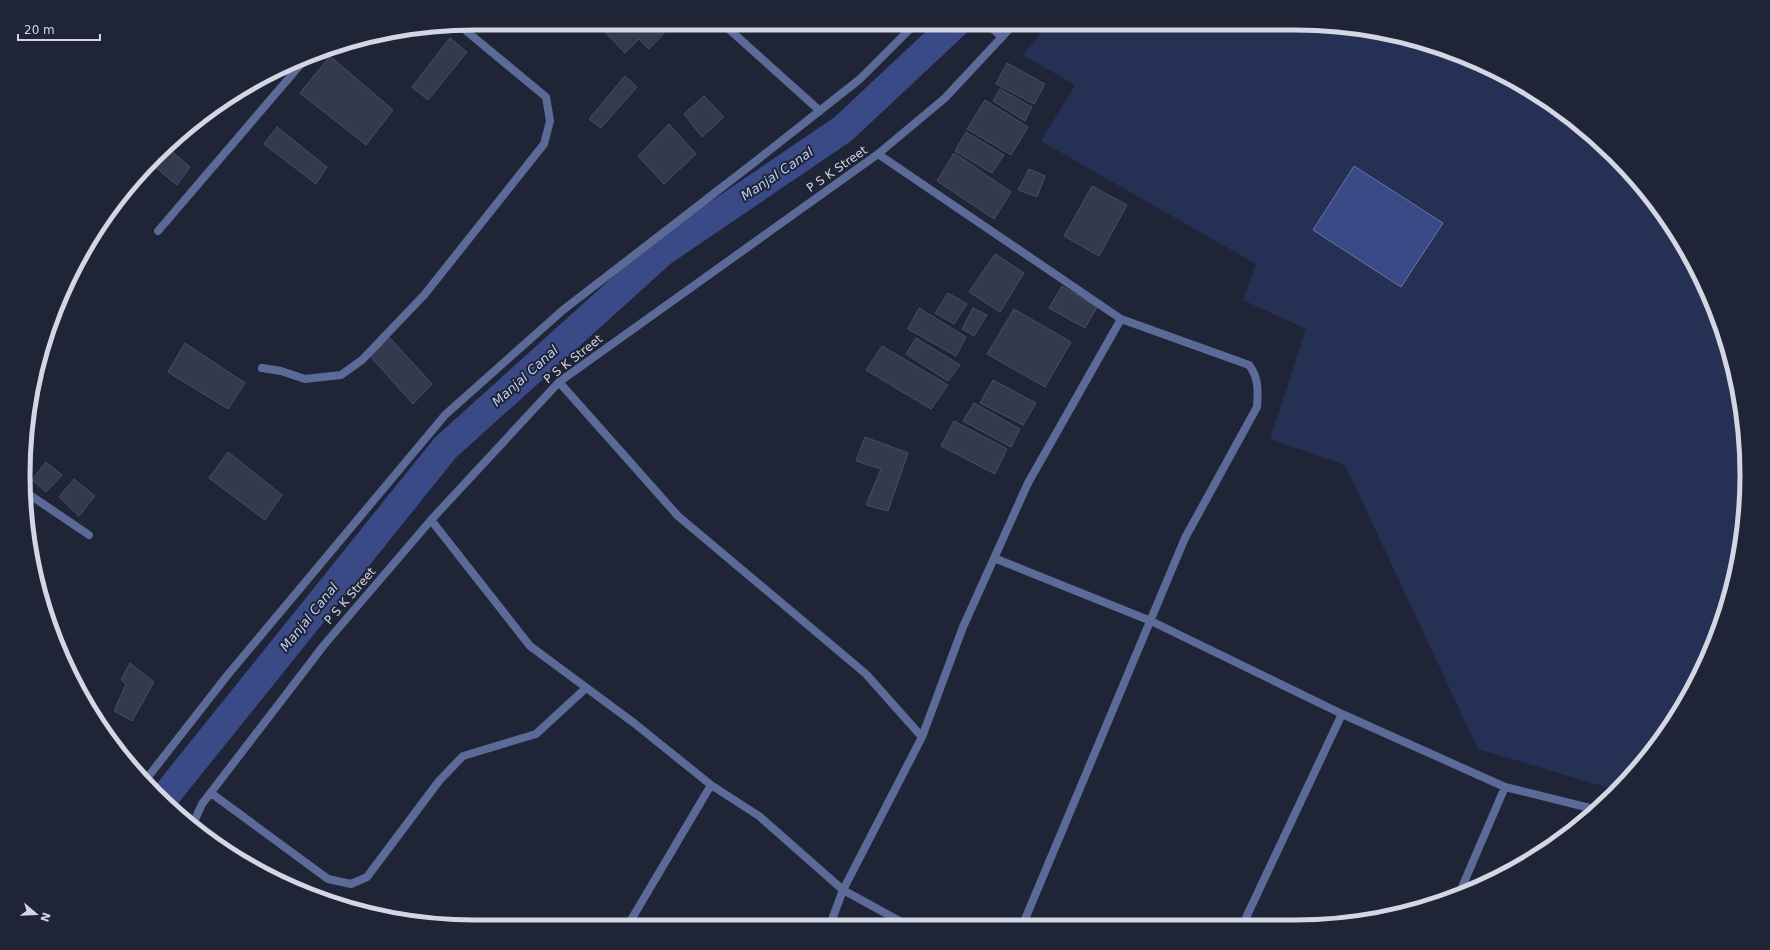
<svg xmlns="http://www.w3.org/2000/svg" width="1770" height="950" viewBox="0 0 1770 950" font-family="'DejaVu Sans',sans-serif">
<rect width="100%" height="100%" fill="#1f2537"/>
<path fill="#263055" d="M1048 24H1324L1412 38 1521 83 1593 135 1653 200 1700 275 1732 358 1746 445 1743 534 1723 620 1687 701 1635 773 1615 790 1478 749 1345 465 1270 439 1306 329 1243 300 1256 264 1041 141 1075 85 1023 55Z"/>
<path fill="#3a4a87" stroke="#6874a3" d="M1354 166 1443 223 1401 287 1313 230Z"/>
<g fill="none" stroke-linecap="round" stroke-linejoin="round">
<path stroke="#3a4a87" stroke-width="29" d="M163 799 445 448 662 252 843 129 955 24"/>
</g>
<path fill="#333a4d" stroke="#484f63" d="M611 23H661L667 30 649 49 639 39 625 53 604 31Z
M450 38 467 52 428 100 412 87Z
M330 56 393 110 366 145 300 93Z
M1007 63 1045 84 1034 104 996 84Z
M625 76 637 87 601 128 589 119Z
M1000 89 1032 107 1025 121 993 101Z
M704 96 724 117 702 137 684 114Z
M985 100 1028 127 1011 155 967 129Z
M669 124 696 154 664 184 638 156Z
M277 127 327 167 316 184 264 144Z
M966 132 1004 155 992 173 955 151Z
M167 147 190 167 177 185 150 163Z
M954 153 1011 192 994 219 937 181Z
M1029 169 1045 176 1037 197 1018 190Z
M1092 186 1127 205 1099 256 1064 236Z
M995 254 1024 273 1000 312 969 292Z
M1062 286 1097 307 1085 328 1049 308Z
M948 293 967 304 954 324 935 313Z
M919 308 966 337 956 356 908 329Z
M973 308 987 315 974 336 962 329Z
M1014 309 1071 342 1045 387 987 354Z
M390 338 432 384 413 404 370 356Z
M916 338 960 365 948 381 906 354Z
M185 343 245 383 228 409 168 372Z
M882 346 948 385 931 409 866 370Z
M993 380 1036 403 1023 425 980 403Z
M974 403 1020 429 1011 447 963 421Z
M954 421 1007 449 995 474 941 446Z
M865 437 908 453 888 511 866 505 881 469 856 461Z
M228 452 282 495 265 520 209 478Z
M46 462 62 475 46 492 32 480Z
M74 479 95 496 79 516 59 497Z
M130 663 154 682 132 721 114 711 126 684 121 680Z"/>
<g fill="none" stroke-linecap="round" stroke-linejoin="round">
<path stroke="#5c6a97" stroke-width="8" d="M722 23 820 111
M987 24 1002 37
M878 154 1121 319
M158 231 307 57
M262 368 281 371 305 379 341 375 362 360 425 294 544 144 550 121 546 97 459 25
M559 382 678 516 866 674 922 737
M24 491 89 535
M431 520 530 646 634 723 711 785 759 816 843 890 907 925
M994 558 1151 621 1342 714
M144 782 226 677 445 415 563 310 756 161 860 79 916 23
M211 793 328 879 351 884 367 877 439 781 463 756 536 734 586 688
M192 826 202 804 324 645 431 520 559 382 878 154 945 98 1014 24
M1459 894 1505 787
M1243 924 1342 714 1505 787 1594 809
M628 925 711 785
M830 925 843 890 922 737 963 627 1028 483 1121 319 1249 365C1259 378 1258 391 1257 407L1185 538 1023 924"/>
</g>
<g text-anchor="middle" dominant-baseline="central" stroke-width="4" stroke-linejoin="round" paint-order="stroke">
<g font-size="12" fill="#d3d7e3" stroke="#1f2537">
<text transform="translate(837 169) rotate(-35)">P S K Street</text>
<text transform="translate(573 359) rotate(-38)">P S K Street</text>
<text transform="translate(350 596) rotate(-49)">P S K Street</text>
</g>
<g font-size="13" font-style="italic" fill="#c0cdf1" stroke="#1f2537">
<text transform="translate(777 174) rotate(-34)">Manjal Canal</text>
<text transform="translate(525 376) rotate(-42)">Manjal Canal</text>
<text transform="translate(309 617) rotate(-51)">Manjal Canal</text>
</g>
</g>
<path d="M0 0H1770V950H0ZM475 30H1295A445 445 0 0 1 1740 475V475A445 445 0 0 1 1295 920H475A445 445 0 0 1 30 475V475A445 445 0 0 1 475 30Z" fill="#1f2537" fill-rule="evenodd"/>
<path fill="none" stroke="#d3d7e3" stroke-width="5" d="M475 30H1295A445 445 0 0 1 1740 475V475A445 445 0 0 1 1295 920H475A445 445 0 0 1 30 475V475A445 445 0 0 1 475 30Z"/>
<g transform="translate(36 914) rotate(109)" stroke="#1f2537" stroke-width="3" paint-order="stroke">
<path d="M0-3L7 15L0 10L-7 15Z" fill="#d3d7e3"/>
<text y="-6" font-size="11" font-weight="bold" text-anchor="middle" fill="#d3d7e3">N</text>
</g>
<path d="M18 34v6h82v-6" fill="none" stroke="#d3d7e3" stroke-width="2"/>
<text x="24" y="34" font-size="12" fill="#d3d7e3" stroke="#1f2537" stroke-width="3" paint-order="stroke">20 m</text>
</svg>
